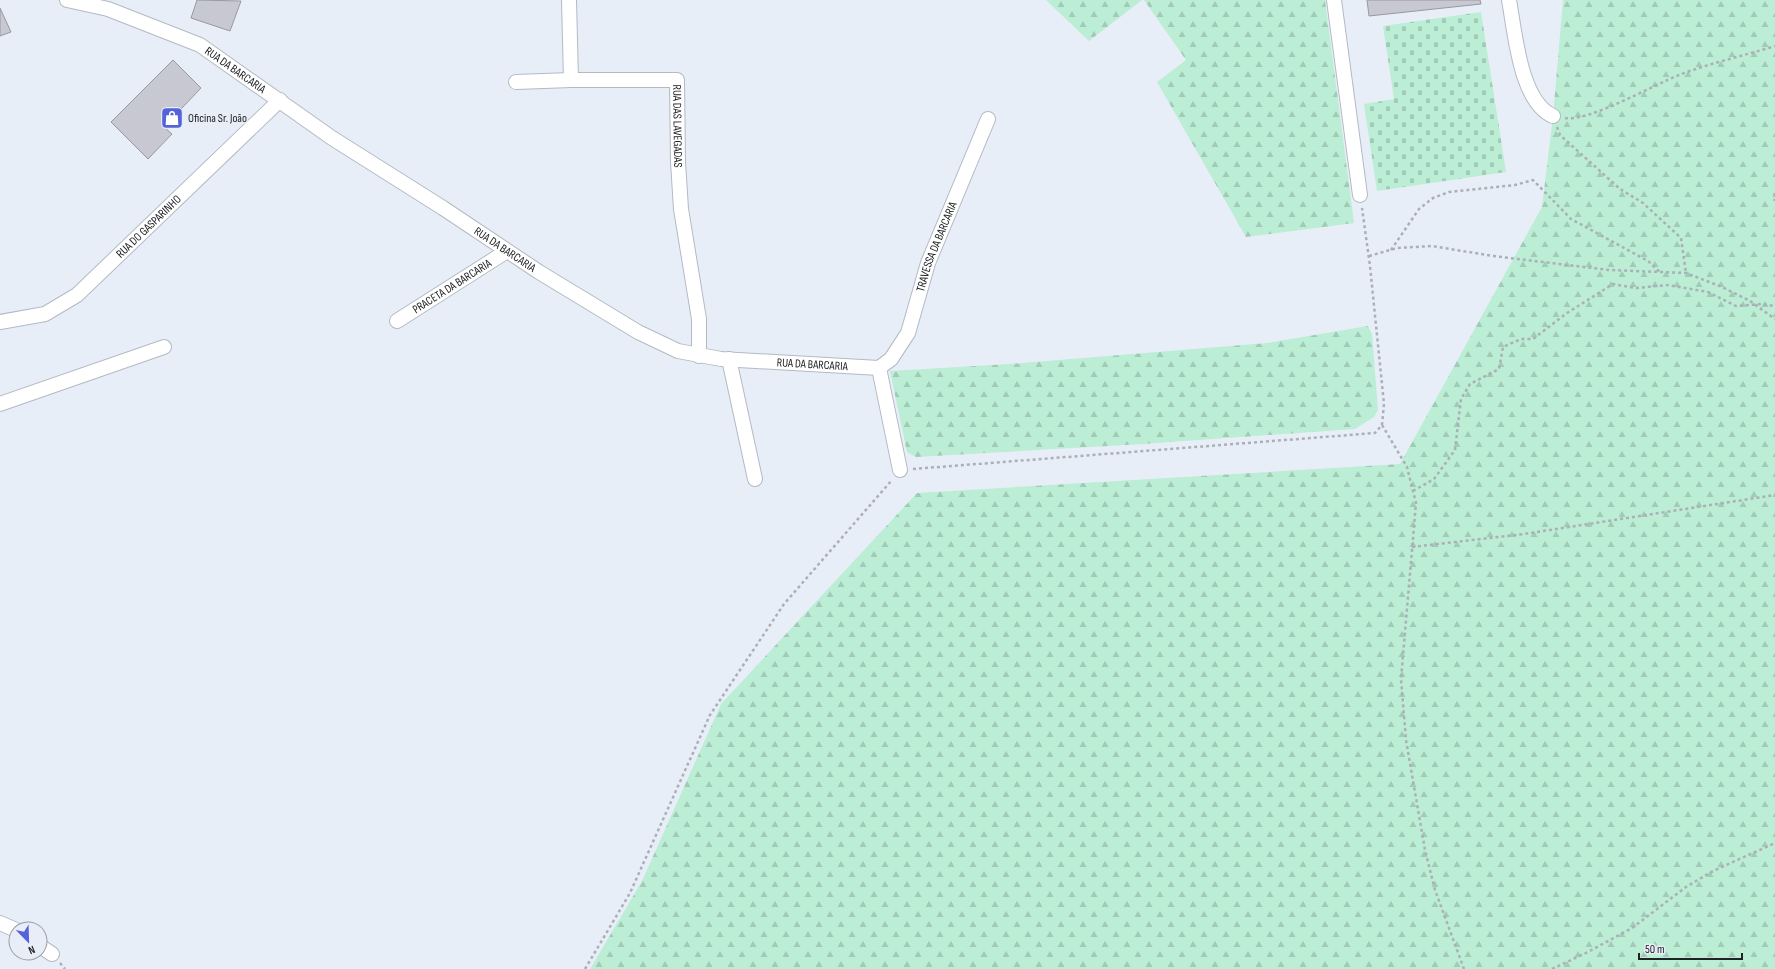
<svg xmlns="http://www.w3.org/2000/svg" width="1775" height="969" viewBox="0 0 1775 969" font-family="'Sofia Sans Condensed',sans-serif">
<defs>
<pattern id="forest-firs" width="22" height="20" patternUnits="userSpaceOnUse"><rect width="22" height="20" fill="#bcedd5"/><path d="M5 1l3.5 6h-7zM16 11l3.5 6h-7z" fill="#a1cbb7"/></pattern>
<pattern id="cemetery-stones" width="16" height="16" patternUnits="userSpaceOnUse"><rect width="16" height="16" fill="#bcedd5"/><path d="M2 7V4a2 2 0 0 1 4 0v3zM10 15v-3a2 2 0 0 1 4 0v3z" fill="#a1cbb7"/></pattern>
</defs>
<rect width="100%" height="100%" fill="#e8eef7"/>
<path fill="url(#forest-firs)" d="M1046 0H1142L1089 41Z
M1144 0H1325L1354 223 1246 237 1157 82 1186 60Z
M1563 0H1775V969H590L642 881 721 704 917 493 1400 464 1542 207 1553 116Z
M1368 326 1372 334 1378 410 1374 417 1355 429 1143 444 916 457 907 452 890 371 1009 364 1267 343Z"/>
<path fill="url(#cemetery-stones)" d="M1481 12 1506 172 1377 191 1364 104 1394 99 1383 26Z"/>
<path fill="#c8c8d2" stroke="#9798a1" d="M197 0 241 1 230 31 191 18Z
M1367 0H1480L1481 4 1369 16Z
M0 8 11 32 0 36Z
M173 60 201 88 164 127 172 134 148 159 111 122Z"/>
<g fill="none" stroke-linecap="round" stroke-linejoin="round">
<g stroke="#b4bac3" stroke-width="16">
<g id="street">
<path id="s1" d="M67 0 108 9 200 45 332 138 443 208 539 272 638 332 678 351 721 359 879 368"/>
<path id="s2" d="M569 0 571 80H677L678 162 681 209 699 319V356"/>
<path d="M1334 0 1360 195"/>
<path d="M1509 0C1515 32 1520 102 1553 116"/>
<path d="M516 82 571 80"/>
<path id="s3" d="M397 321 507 251"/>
<path id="s4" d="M0 322 45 314 77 295 280 100"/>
<path d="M729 359 755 479"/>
<path id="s5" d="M879 368 891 359 908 333 928 263 988 119"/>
<path d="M879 368 900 470"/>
<path d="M0 404 164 347"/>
<path d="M0 923 16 930"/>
<path d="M40 946 52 954"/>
</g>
</g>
<path stroke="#abb0b7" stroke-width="2.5" stroke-dasharray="3 3" stroke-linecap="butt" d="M1565 118C1589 122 1653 85 1679 75 1710 63 1743 56 1775 46
M1557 127 1560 135 1620 189 1643 203 1681 238 1686 273
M1775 193 1774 197 1775 201
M1391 250 1419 209 1433 198 1449 192 1515 185 1533 180 1571 219 1648 261 1661 273
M1369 256 1397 248 1432 246 1493 256 1609 270 1686 273 1722 287 1750 301 1775 319
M1382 425 1407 467 1416 503 1401 679 1406 740 1425 850 1435 890 1464 969
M913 469 1375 433 1382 425 1384 404 1370 266 1362 208
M1413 491 1434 479 1455 450 1461 399 1470 384 1499 369 1503 347 1521 339H1533L1567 313 1613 284 1636 288 1668 285 1708 292 1736 306 1762 304 1775 306
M1412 547 1524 534 1775 495
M60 963 65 969
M585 969 630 893 710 715 784 604 892 480
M1552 969 1588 952 1632 928 1686 887 1713 871 1775 843"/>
<use href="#street" stroke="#fff" stroke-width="14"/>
</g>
<defs>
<g id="shop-square" transform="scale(1.15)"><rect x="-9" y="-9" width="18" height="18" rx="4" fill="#5662d9" stroke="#e8eef7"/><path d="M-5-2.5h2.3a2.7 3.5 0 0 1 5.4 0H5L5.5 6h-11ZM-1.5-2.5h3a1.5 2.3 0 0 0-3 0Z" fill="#fff"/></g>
</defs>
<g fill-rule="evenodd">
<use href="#shop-square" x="172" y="118"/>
</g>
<g text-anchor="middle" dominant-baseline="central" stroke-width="3" stroke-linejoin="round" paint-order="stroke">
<g font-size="12" fill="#202225" stroke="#e8eef7">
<text stroke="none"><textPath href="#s1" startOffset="184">RUA DA BARCARIA</textPath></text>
<text stroke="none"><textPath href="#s2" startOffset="232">RUA DAS LAVEGADAS</textPath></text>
<text stroke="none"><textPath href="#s4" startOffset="182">RUA DO GASPARINHO</textPath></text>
<text stroke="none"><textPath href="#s5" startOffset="137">TRAVESSA DA BARCARIA</textPath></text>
<text stroke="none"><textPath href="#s1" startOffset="508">RUA DA BARCARIA</textPath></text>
<text stroke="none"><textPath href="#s3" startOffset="65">PRACETA DA BARCARIA</textPath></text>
<text stroke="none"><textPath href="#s1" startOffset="844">RUA DA BARCARIA</textPath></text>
</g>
<g font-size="12" fill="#202225" stroke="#e8eef7" text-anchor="start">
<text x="188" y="118">Oficina Sr. João</text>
</g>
</g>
<g transform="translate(28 941) rotate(157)"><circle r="19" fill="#e8eef7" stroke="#989ca3"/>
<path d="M0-3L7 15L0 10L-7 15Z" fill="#5662d9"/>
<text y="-6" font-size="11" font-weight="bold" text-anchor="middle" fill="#202225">N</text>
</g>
<path d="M1639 953v6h103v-6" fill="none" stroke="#202225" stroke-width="2"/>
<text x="1645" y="953" font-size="12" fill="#202225" stroke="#e8eef7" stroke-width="3" paint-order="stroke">50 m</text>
</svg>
